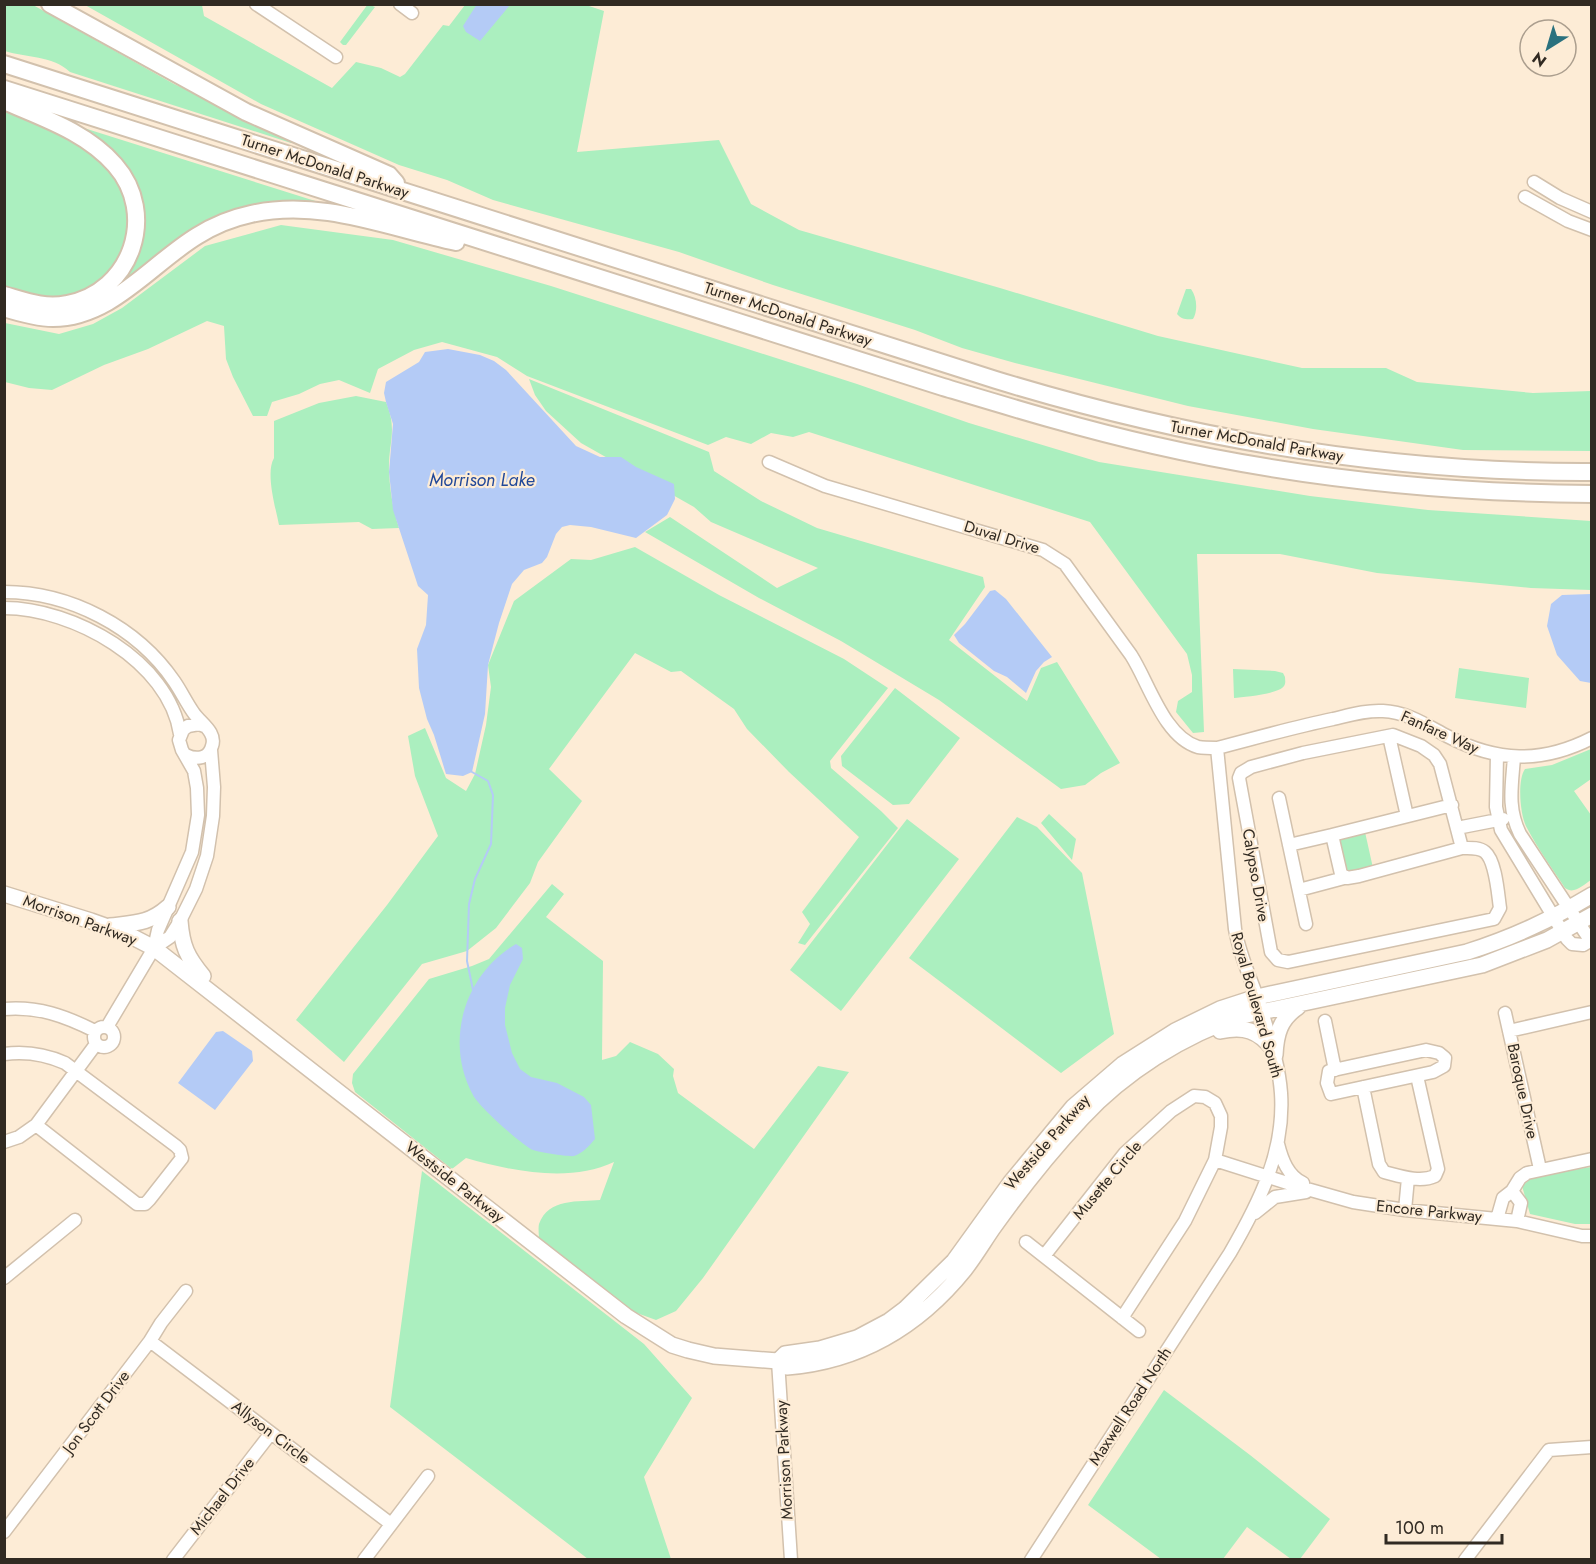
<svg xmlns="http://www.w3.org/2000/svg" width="1596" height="1564" viewBox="0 0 1596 1564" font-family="Jost,sans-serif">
<rect width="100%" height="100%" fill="#fdecd6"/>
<path fill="#abefbf" d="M368 4 375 7 346 45H343L340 42Z
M4 5H33L174 84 300 143H291L70 72C52 55 26 58 5 51Z
M85 5H202L204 16 332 88 356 62 381 68 400 77 405 74 443 25 449 26 465 5H586L604 11 577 152 719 140 751 204 799 230 1000 288 1158 336 1302 368H1386L1417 382 1533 393 1591 391V451L1463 450 1313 429 1188 406 1015 363 962 348 915 330 773 285 679 252 493 200 447 180 399 165 261 104Z
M4 110 68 134 104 158 127 190 133 226 125 256 104 283 79 295 48 301 17 293 5 286Z
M68 123 328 205 213 222 114 293 143 226 140 196 129 175Z
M281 225 393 240 551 286 857 384 969 423 1099 462 1310 496 1428 510 1591 521V590L1531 588 1377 573 1280 554H1197L1204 732 1193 733 1176 712 1178 701 1192 692V675L1187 654 1090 522 809 432 793 437 771 433 751 444 726 437 708 445 527 376 497 357 442 342 414 350 378 369 370 393 339 380 320 384 299 394 272 402 267 416H253L233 377 226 359 224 326 207 321 148 349 104 365 52 390 29 388 5 382V323L59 334 93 324 122 308 205 246Z
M1186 289H1191C1197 297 1198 311 1193 319 1187 320 1181 319 1177 314Z
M529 379 709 452 714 471 761 501 817 528 983 577 985 587 949 640 1027 701 1041 668 1057 662 1120 763 1101 773 1085 785 1061 789 939 700 841 641 759 598 645 532 670 517 777 588 818 568 711 522 694 507 581 443 546 411 535 395Z
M356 396 386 402C398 431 388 443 389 472 390 491 393 510 399 528L372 529 359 522 279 525C276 509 265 473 274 458V421L319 403Z
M635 547 719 595 844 659 888 688 830 761 831 768 881 811 898 828 805 945 798 943 810 924 802 912 859 837 789 772 747 729 734 709 681 671 671 672 635 653 549 769 582 801 538 862 530 883 496 928 467 951 422 964 344 1062 296 1020 387 905 438 836 415 776 408 736 425 728 446 778 466 791 475 774 486 725 491 687 488 665 514 601 571 559 591 560Z
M1459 668 1529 678 1526 708 1455 698Z
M1233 669 1275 671 1283 673 1285 677C1285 680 1286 683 1284 686 1279 694 1244 697 1234 698Z
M895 688 960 738 909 804 893 805 842 766 841 756Z
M1591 749V779L1574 791 1591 815V880C1583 885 1574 895 1565 888 1552 868 1538 849 1527 828 1520 816 1517 780 1525 769L1552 765Z
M1049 814 1076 839 1072 860 1041 823Z
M1017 817 1037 827 1082 873 1114 1034 1061 1073 909 958Z
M907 819 959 859 841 1011 790 970Z
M1365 832 1373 868 1345 874 1337 838Z
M552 884 564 894 546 917 603 961 602 1060 616 1056 630 1042 658 1054 674 1069 673 1076 678 1093 754 1149 818 1066 849 1072 703 1278 676 1311 656 1320 634 1312 539 1239C539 1235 538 1228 539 1224 548 1198 579 1202 600 1200L614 1162C570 1183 511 1171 466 1158L452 1169 355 1092 352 1083 353 1074 429 979 472 966 489 959Z
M1591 1167V1224H1575L1530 1214 1522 1186 1534 1176Z
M422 1171 644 1344 692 1398 644 1477 671 1559H588L390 1407Z
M1164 1390 1250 1455 1330 1519 1300 1559H1291L1247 1527 1223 1559H1161L1088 1505Z"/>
<path fill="#b4cbf6" d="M477 4 510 5 480 41 466 32 463 26Z
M448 349 480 355 494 361 506 370 576 446 600 457H621L636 467 674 484 675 499 667 515 636 538 591 527 570 525 562 527 556 534 547 557 542 563 524 570 512 584 499 623 488 665 485 714 472 772 463 776 446 774 434 735 427 719 419 688 417 649 426 625 428 595 418 586 393 510 389 472 393 424 386 402 384 393 386 382 419 362 425 352Z
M995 590 1006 599 1052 657 1044 662 1036 671 1026 693 1007 677 994 671 959 643 954 635 965 624 990 591Z
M1591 594H1592L1591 683 1580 681 1557 655 1547 626 1551 604 1562 595Z
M516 944 522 948 523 959 510 985 505 1008V1025L512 1053 520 1069 531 1077 557 1083 584 1097 591 1105 595 1139C589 1146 583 1153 574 1156 569 1157 538 1152 533 1150 523 1146 478 1106 473 1095 444 1042 464 974 516 944Z
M223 1031 252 1051 253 1061 215 1110 178 1083 216 1032Z"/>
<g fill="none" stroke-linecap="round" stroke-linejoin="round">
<path stroke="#b4cbf6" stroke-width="2" d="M472 772 488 781 493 795 491 844 475 879 469 904 467 961 473 990"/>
<g stroke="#d2c1ad" stroke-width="15">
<path id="minor" d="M256 4 336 57
M400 4 412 13
M1534 182 1560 198 1592 212
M1525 197 1568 221 1592 230
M769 462 825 486 1043 550 1065 564 1131 655C1149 683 1164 737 1198 747 1204 748 1211 748 1217 748 1256 738 1294 727 1333 719 1350 715 1366 710 1383 711 1407 712 1426 725 1447 736 1497 762 1541 764 1592 738
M4 592C70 592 137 627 174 681 181 691 186 702 193 712 200 723 217 732 212 746 209 759 196 760 186 755
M4 608C73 608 169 661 180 734
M1389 736 1407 816
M1497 754 1496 807 1501 830 1567 939 1572 944 1583 945 1588 942V937L1520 834C1507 807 1512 786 1514 757
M1279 798 1306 924
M1452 805 1332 835 1341 874 1347 878 1359 876 1462 848C1469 848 1479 847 1485 852 1496 861 1498 895 1500 908L1494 919 1288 962 1278 960 1271 952 1239 778 1241 773 1251 767 1303 753 1393 735 1421 746 1434 755 1440 764 1462 848
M1457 828 1503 819
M1289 845 1332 835
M1299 890 1344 878
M154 948 170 937 180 921 196 889 207 856 213 816 214 787 211 750
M4 1009C38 1006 65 1016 95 1031
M1505 1013 1540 1169
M1325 1021 1335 1070
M94 1037a10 10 0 1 1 20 0a10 10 0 1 1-20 0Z
M107 1027 154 948 158 930 192 852 198 815 197 788 194 771 182 750 179 740 183 730 188 726 199 724 204 726
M1509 1031 1592 1012
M1426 1050 1439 1053 1445 1058 1444 1066 1433 1072 1331 1094 1327 1083 1329 1071Z
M4 1054C26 1051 45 1054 65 1063L176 1146 180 1150 182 1158 149 1200 145 1204H137L36 1125
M1363 1087 1379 1164 1384 1172C1400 1176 1420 1183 1435 1176L1438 1169 1417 1076
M4 1142 19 1137 36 1125 96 1044
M1278 1144C1282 1160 1288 1176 1303 1183
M1215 1160 1300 1187 1353 1202 1405 1210 1517 1221 1582 1236H1592
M1512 1191 1520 1178 1527 1173 1592 1159
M1405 1210 1408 1178
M1255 1213 1275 1197 1306 1192
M1497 1219 1503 1198 1512 1191 1521 1203 1517 1221
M1026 1242 1139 1331
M1044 1256 1125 1153 1171 1111 1194 1096 1205 1097 1215 1103 1221 1116V1127L1215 1160 1185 1221 1122 1318
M4 1278 75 1220
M150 1341 391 1524
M778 1361 791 1560
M4 1532 150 1341 161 1323 186 1291
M173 1560 271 1433
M364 1560 428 1476
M1031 1560 1230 1253C1259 1203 1285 1152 1281 1093 1279 1064 1269 1035 1261 1008 1252 981 1240 957 1235 929L1217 748
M1465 1560 1549 1450 1592 1447"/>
</g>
<g stroke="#d2c1ad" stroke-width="18">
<path id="major" d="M4 894 91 921 125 933 154 948 626 1316 672 1345 688 1350 714 1356 778 1361 787 1367C861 1361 919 1326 965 1269 975 1256 984 1241 993 1228 1020 1190 1050 1152 1082 1118 1124 1073 1183 1035 1242 1016L1482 965 1547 940 1592 915
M180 921C182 946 187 957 203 976
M110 926C134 923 149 924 168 907
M1220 1031C1244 1026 1258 1030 1273 1049
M1275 1055C1276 1034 1280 1019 1298 1007
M778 1361 785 1354 820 1349 857 1338 889 1321 905 1309 954 1261 1011 1182 1073 1107 1123 1064 1175 1031 1220 1009 1257 997 1467 952C1514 937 1550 920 1592 895"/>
</g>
<g stroke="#d2c1ad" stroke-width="20">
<path id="highway" d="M50 4 246 112 389 175 396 183
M4 64 996 380C1189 439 1389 473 1592 472
M4 89 943 387C1013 408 1082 429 1153 445 1297 478 1445 493 1592 494
M4 101C43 118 86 132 115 165 158 214 132 292 67 304 45 309 25 301 4 295
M4 308C20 313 37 318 53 318 111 318 151 264 197 236 213 226 232 218 251 214 321 198 389 228 456 242"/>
</g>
<use href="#minor" stroke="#fff" stroke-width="12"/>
<use href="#major" stroke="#fff" stroke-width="15"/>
<use href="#highway" stroke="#fff" stroke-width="16"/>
</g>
<g text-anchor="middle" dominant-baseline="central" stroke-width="4.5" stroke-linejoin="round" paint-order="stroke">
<g font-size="16" fill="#312a22" stroke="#fdecd6">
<text transform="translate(325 166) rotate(18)">Turner McDonald Parkway</text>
<text transform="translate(788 314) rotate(18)">Turner McDonald Parkway</text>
<text transform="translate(1257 441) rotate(10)">Turner McDonald Parkway</text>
<text transform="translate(1002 537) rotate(17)">Duval Drive</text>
<text transform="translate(1440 732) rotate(24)">Fanfare Way</text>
<text transform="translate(1256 875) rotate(80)">Calypso Drive</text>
<text transform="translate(80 920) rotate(20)">Morrison Parkway</text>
<text transform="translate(1257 1005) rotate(74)">Royal Boulevard South</text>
<text transform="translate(1523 1091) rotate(78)">Baroque Drive</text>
<text transform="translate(1047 1142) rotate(-49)">Westside Parkway</text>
<text transform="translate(1107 1180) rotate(-50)">Musette Circle</text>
<text transform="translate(455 1182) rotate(38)">Westside Parkway</text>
<text transform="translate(1429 1211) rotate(6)">Encore Parkway</text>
<text transform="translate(1130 1406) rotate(-57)">Maxwell Road North</text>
<text transform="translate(96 1412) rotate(-53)">Jon Scott Drive</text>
<text transform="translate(271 1432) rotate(37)">Allyson Circle</text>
<text transform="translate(784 1460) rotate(-93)">Morrison Parkway</text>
<text transform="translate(222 1496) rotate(-52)">Michael Drive</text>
</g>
<g font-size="18" font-style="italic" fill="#224898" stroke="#fdecd6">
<text x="482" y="480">Morrison Lake</text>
</g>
</g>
<rect width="1596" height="1564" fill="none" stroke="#312a22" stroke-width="12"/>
<g transform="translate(1548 48) rotate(217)"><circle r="28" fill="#fdecd6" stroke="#ab9e8e" stroke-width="1.5"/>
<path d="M0-4.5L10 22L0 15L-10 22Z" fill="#2a717e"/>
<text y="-9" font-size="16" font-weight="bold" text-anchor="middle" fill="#312a22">N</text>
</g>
<path d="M1386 1534v9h116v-9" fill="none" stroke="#312a22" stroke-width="3"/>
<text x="1395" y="1534" font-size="18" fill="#312a22" stroke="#fdecd6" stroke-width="4.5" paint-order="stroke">100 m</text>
</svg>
